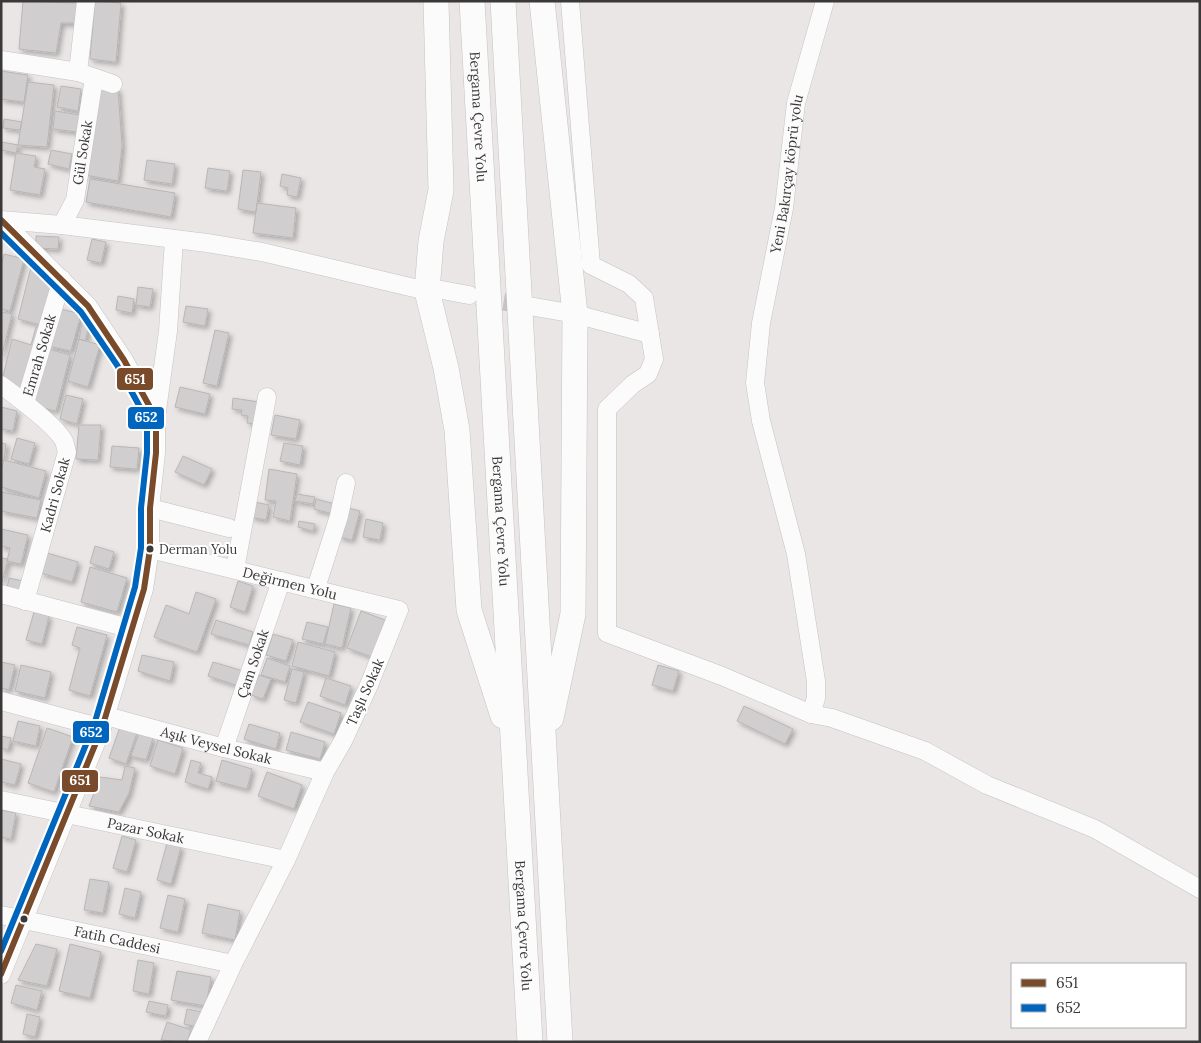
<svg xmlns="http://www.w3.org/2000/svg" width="1201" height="1043" viewBox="0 0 1201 1043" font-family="Lora,serif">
<defs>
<filter id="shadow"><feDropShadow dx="3" dy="3" stdDeviation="2.5" flood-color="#0004"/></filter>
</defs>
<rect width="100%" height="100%" fill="#e9e6e5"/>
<path fill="#d0cece" stroke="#b8b6b6" filter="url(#shadow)" d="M23 1 77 3 75 23H61L56 53 19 49Z
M95 1 121 3 116 62 90 59Z
M1 71 28 75 24 102 1 99Z
M28 82 54 85 47 147 18 145Z
M61 86 81 89 78 111 57 107Z
M99 87 118 89 122 146 118 181 85 175Z
M55 111 80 115 78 132 53 129Z
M4 119 22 122 20 130 3 128Z
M2 142 18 145 16 153 1 150Z
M51 150 72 154 69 169 48 164Z
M16 153 36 156 34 167 45 169 40 195 10 190Z
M147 160 175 164 172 184 144 180Z
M208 168 230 171 227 191 205 188Z
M243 170 261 172 256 212 238 209Z
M282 174 301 178 297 197 287 195 288 188 280 186Z
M90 179 175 193 171 217 86 202Z
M257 203 296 208 293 238 253 233Z
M36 236 59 237 58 249 36 248Z
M92 239 106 242 101 263 87 260Z
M4 254 24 259 10 311 1 309V266Z
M31 267 54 287 41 325 18 319Z
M138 287 153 289 150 307 136 305Z
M118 296 134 299 132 313 116 310Z
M186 306 208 309 205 326 183 322Z
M61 309 81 314 71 351 48 346Z
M1 312 12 314 1 359Z
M83 320 89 325 85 341 79 339Z
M36 327 44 329 22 393 3 376 12 339 31 345Z
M215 330 229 333 217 386 203 383Z
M79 339 100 345 88 387 68 381Z
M48 349 70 355 56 411 31 405Z
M180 387 210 394 205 414 175 407Z
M66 395 83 399 77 424 60 419Z
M233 398 259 402 256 424 247 423 248 416 241 415 242 410 232 409Z
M1 407 17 411 13 431 1 429Z
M275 415 300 420 296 439 271 435Z
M79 425H101L98 460 76 459Z
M17 438 35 443 29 464 11 459Z
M1 443 6 444 4 460H1Z
M284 443 303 446 300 465 280 461Z
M112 446 139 448 137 469 110 467Z
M183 456 212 469 204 485 175 472Z
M4 460 46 471 39 498 1 487V469Z
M269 469 297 474 290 521 273 517 276 501 265 500Z
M1 492 41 500 37 518 1 511Z
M297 494 315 497 313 504 295 501Z
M316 499 335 504 333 514 314 509Z
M255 502 269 505 266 520 251 517Z
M348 508 360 511 352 540 339 537Z
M366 519 383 523 380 540 363 537Z
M299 521 315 524 313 531 298 527Z
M1 529 28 535 21 564 7 561 10 548 1 546Z
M95 546 114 552 109 569 90 563Z
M47 553 78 562 72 582 41 573Z
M1 558 8 559 2 582H1Z
M90 567 127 578 117 612 81 602Z
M9 578 23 581 21 591 7 588Z
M238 581 253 586 245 612 230 607Z
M196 592 216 599 197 652 154 637 166 605 189 614Z
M334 604 351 608 342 648 325 644Z
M361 611 385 620 372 657 347 648Z
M34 612 49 616 42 644 26 640Z
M216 620 253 632 249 645 211 634Z
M307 622 328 627 323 644 302 639Z
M77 627 107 635 90 696 69 690 80 648 72 645Z
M273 634 293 640 286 661 266 655Z
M298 642 335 652 329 676 292 666Z
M142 655 174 662 170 681 138 671Z
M267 658 290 666 285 682 261 675Z
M1 662 15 665 9 690 1 688Z
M213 662 243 671 239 686 208 676Z
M21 665 51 672 45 698 15 691Z
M658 665 679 671 673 691 652 685Z
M292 669 304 672 296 703 284 700Z
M259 675 271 679 263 699 251 695Z
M326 678 351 686 345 705 320 696Z
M308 702 341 713 334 734 300 722Z
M744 706 793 729 785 744 737 721Z
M18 721 40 726 36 746 13 741Z
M249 724 280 733 276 749 244 739Z
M120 727 137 733 126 764 109 758Z
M47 728 73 737 54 792 28 783Z
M291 732 325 742 320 759 286 750Z
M139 733 153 738 146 760 131 756Z
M1 736 11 738 8 750 1 748Z
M158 740 183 748 175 774 150 766Z
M1 759 21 764 15 785 1 782Z
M191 760 201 763 198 773 212 777 208 789 185 782Z
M222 760 252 769 247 789 216 781Z
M125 766 135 768 129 793 119 812 89 806 100 777 122 780Z
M267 772 302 785 294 809 258 796Z
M1 810 16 813 11 839 1 837Z
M122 836 136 840 127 872 113 868Z
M167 843 181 847 171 884 157 880Z
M90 879 109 882 103 913 84 910Z
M125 888 141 892 135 918 119 914Z
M168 895 185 899 178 932 160 928Z
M208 904 240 911 235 940 202 933Z
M36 944 57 949 47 986 18 980Z
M70 944 101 952 90 998 59 991Z
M138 960 154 963 149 994 133 991Z
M177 971 211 977 206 1006 171 1000Z
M16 985 42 991 37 1010 11 1003Z
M149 1001 168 1005 166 1016 146 1012Z
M187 1009 202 1012 199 1027 184 1024Z
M27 1014 40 1017 35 1037 23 1034Z
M167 1022 191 1030 187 1042 161 1040Z"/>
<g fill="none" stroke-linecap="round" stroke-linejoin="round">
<path stroke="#c6c3c2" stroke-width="18" stroke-dasharray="18 9" stroke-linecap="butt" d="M477 297 529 306"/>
<g stroke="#c5c3c2" stroke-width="19">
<g id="minor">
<path d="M570 1 591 265 629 284 644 298 654 359 648 374 633 384 607 409V633L722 676 811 714 832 718 925 751 987 785 1095 829 1200 889"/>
<path d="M1 60 78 72 113 84"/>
<path d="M78 72 86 1"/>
<path d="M1 220 88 306 124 360 156 418V453L150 508V549L144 589 102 728 1 975"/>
<path d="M1 220 62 225 207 243 262 252 427 291 442 290 469 295"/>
<path id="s1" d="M62 225 75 200 94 78"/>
<path d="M529 306 575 314 650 334"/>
<path d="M1 385C16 396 56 426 64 441 65 444 66 449 67 452L25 601"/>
<path id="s2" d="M25 403 62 279"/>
<path d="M156 418 168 331 174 240"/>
<path d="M150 508 229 528"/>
<path id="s3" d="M150 549 399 610 369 685 343 741 325 772 286 860 233 964 197 1042"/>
<path d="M235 569 267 397"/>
<path d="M316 588 339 516 346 483"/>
<path d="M1 594 132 629"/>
<path d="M1 701 102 728"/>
<path id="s4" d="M811 714 816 698V681L796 554 761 421 755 383 761 323 784 208 796 103 825 1"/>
<path id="s5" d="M106 716 224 748 325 772"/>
<path id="s6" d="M224 748 281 581"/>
<path id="s7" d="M1 800 286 860"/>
<path id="s8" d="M1 915 233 964"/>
</g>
</g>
<g stroke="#c5c3c2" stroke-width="26">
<g id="highway">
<path d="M436 1 441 190 431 241 427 291 446 368 457 430 469 610 503 716"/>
<path id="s9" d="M472 1 530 1042"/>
<path d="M503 1 560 1042"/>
<path d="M542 1 575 314 573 614 551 718"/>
</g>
</g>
<use href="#minor" stroke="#fcfbfb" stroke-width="18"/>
<use href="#highway" stroke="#fcfbfb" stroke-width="25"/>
<g stroke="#fff" stroke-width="10">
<path id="bus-1" d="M1 220 88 306 124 360 156 418V453L150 508V549L144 589 102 728 1 974"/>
</g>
<g stroke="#fff" stroke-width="10">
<path id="bus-2" d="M1 233 81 312 117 365 147 420V453L141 508V548L135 587 94 725 1 951"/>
</g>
<use href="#bus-1" stroke="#7a4b2a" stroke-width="6"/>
<use href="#bus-2" stroke="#0065bd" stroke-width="6"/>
</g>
<g fill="#3a3838" stroke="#fff" stroke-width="2">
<circle cx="150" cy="549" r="4.5"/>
<circle cx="24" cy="919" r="4.5"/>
</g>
<g text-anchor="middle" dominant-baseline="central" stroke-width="4" stroke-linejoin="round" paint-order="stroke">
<g font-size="13" fill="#3a3838" stroke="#fff" text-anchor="start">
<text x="159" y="549">Derman Yolu</text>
</g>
<g font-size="14" fill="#3a3838" stroke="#fff">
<text stroke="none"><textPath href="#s9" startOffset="116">Bergama Çevre Yolu</textPath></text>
<text stroke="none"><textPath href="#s1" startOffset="76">Gül Sokak</textPath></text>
<text stroke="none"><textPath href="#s4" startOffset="550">Yeni Bakırçay köprü yolu</textPath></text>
<text stroke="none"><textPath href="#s2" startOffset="50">Emrah Sokak</textPath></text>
<text transform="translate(55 495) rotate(-75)">Kadri Sokak</text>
<text stroke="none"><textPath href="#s9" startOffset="521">Bergama Çevre Yolu</textPath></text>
<text stroke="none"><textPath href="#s3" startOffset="144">Değirmen Yolu</textPath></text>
<text stroke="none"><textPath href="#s6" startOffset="89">Çam Sokak</textPath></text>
<text transform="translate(365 692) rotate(-66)">Taşlı Sokak</text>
<text stroke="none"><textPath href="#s5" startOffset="114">Aşık Veysel Sokak</textPath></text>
<text stroke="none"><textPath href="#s7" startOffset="148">Pazar Sokak</textPath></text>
<text stroke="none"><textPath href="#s9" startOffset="926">Bergama Çevre Yolu</textPath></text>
<text stroke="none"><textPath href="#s8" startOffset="119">Fatih Caddesi</textPath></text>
</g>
</g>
<g stroke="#fff" stroke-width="2">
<rect x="116" y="367" width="38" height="24" rx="5" fill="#7a4b2a"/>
<rect x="127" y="406" width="38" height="24" rx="5" fill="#0065bd"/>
<rect x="72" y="720" width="38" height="24" rx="5" fill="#0065bd"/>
<rect x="61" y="769" width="38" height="24" rx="5" fill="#7a4b2a"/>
</g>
<g font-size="14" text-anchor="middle" font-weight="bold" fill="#fff">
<text x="135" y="384">651</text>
<text x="146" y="422">652</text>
<text x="91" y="737">652</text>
<text x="80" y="785">651</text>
</g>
<rect width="1201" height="1043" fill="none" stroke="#3a3838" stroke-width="5"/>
<rect x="1011" y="963" width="175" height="65" fill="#ffffff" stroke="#b0afaf"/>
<rect x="1021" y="979" width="25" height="8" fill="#7a4b2a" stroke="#b0afaf"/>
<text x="1056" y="988" font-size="15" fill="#3a3838">651</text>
<rect x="1021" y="1004" width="25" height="8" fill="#0065bd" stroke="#b0afaf"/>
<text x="1056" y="1013" font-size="15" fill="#3a3838">652</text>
</svg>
